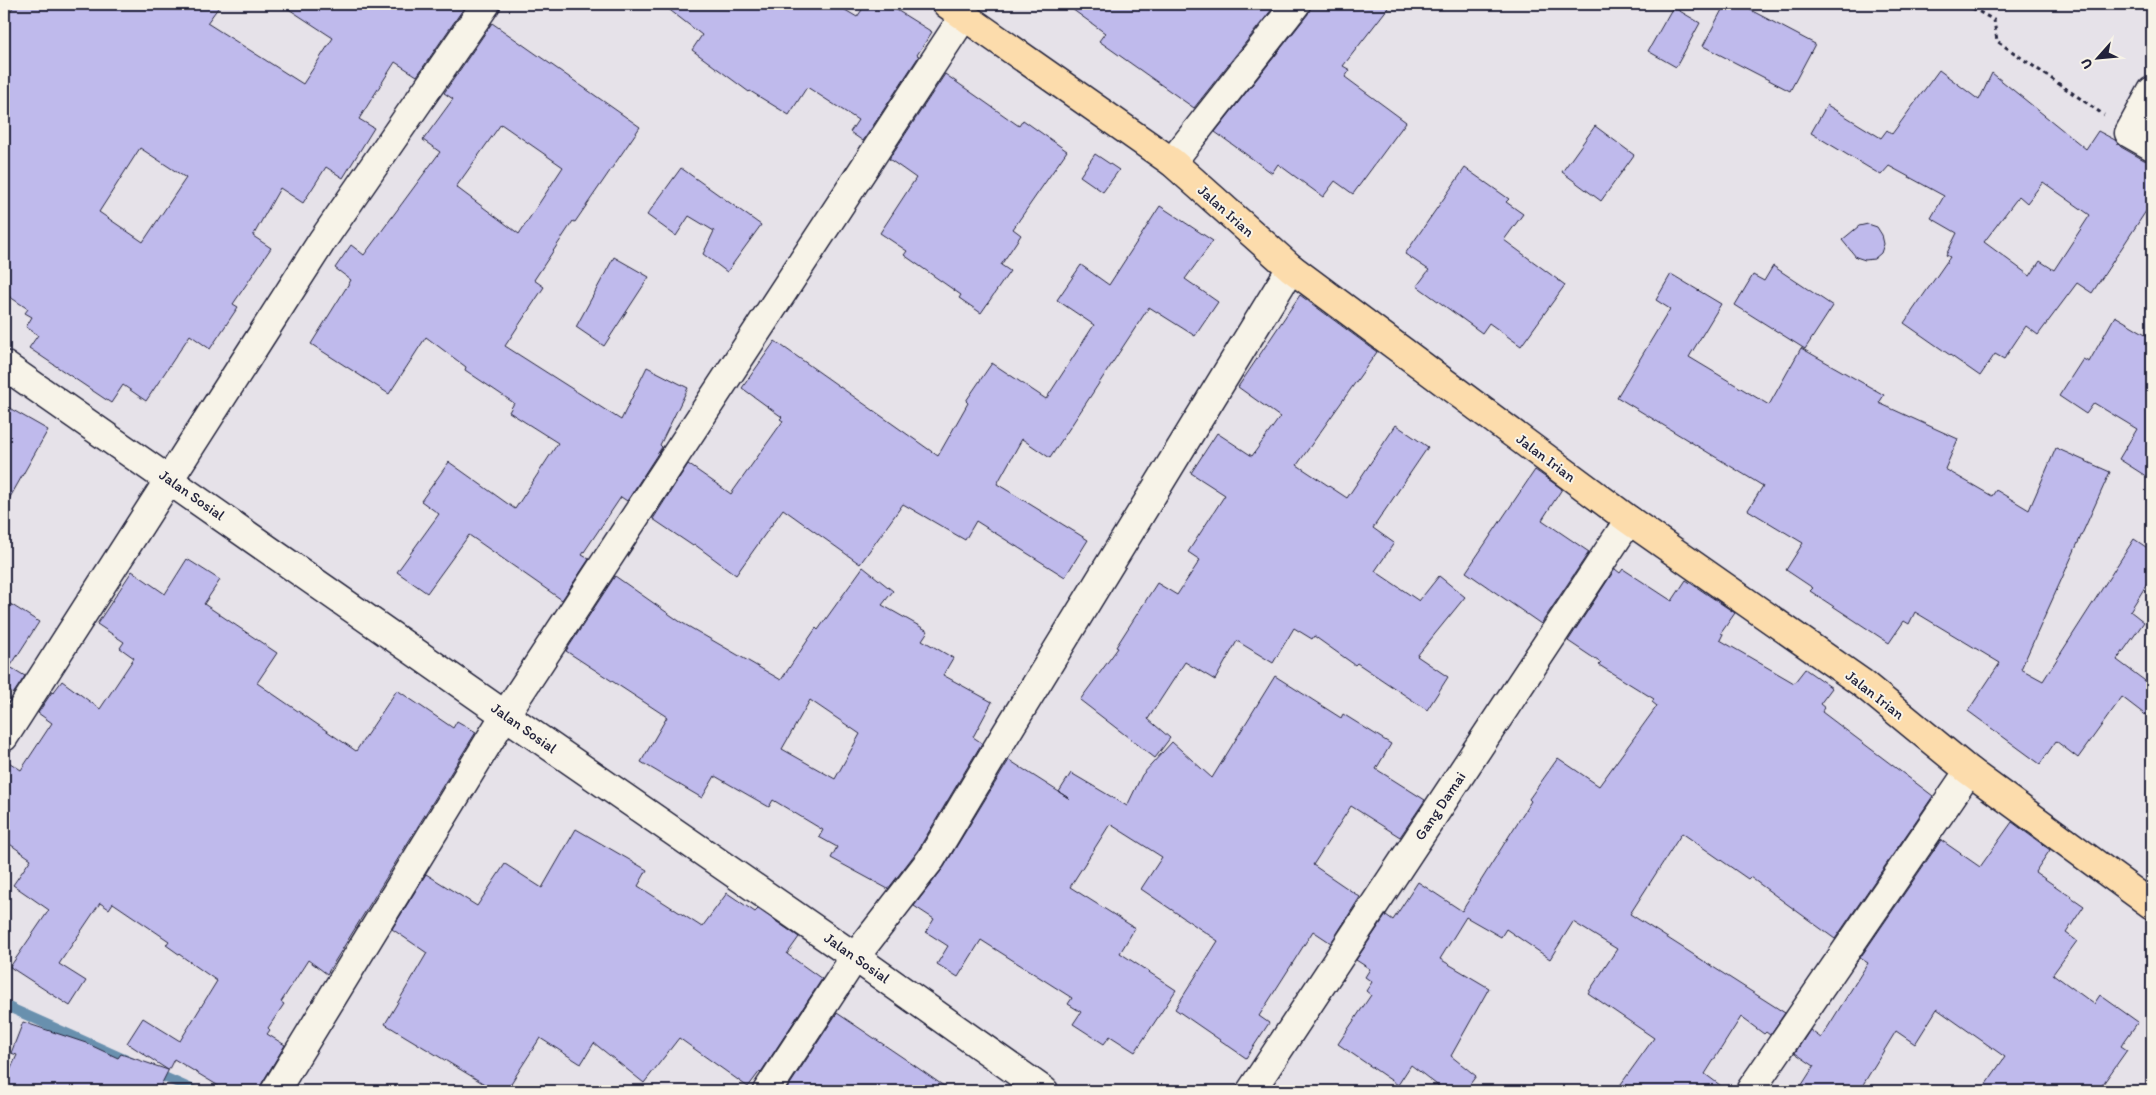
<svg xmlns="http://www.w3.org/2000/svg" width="2156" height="1095" viewBox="0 0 2156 1095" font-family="Itim,sans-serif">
<rect width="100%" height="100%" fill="#e6e2e9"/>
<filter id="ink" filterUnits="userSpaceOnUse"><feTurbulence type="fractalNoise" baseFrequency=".02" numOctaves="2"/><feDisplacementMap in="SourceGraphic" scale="10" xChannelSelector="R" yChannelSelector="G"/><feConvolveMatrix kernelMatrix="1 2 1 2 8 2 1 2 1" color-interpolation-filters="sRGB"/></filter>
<g filter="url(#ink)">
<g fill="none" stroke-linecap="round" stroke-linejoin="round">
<path stroke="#6990ae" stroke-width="10" d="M4 1005 131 1062
M153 1072 196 1091"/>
</g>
<path fill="#bfbaec" stroke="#22223b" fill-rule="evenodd" d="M15 4H221L207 23 303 84 333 38 281 4 466 5 417 76 395 62 359 119 374 128 343 178 326 167 303 203 280 188 253 236 271 248 233 304 238 307 210 349 190 335 146 401 123 385 111 403 29 348 38 335 26 327 32 317 25 313 28 309 4 293V21ZM140 148 186 178 143 242 99 212Z
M662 4H835L857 17 866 4H887L932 32 917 55 919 56 863 141 850 132 858 120 807 87 789 115 750 91 749 92 692 50 702 35Z
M1065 4H1276L1194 108 1099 41 1105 33Z
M1311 4H1391L1343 66 1350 70 1345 77 1406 122 1353 194 1335 181 1323 197 1278 164 1272 173 1215 132 1308 14Z
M1725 4H1739L1815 44 1790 91 1703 46Z
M1673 7 1700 23 1676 67 1648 51Z
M492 23 640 127 575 222 573 221 534 280 544 287 505 346 621 420 647 367 688 388 660 445 662 447 627 501 621 497 582 555 589 559 562 600 469 535 427 593 397 572 439 514 421 501 449 462 515 509 558 443 509 412 514 403 465 370 466 367 426 337 389 394 311 344 351 280 335 268 351 245 364 255 440 152 423 140 453 99 444 93ZM501 124 563 167 519 234 456 187Z
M1939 70 1979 100 1992 73 2086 149 2098 131 2115 140 2121 147 2144 160 2152 162V202L2092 293 2077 283 2038 335 2026 326 2004 359 1995 354 1980 376 1904 323 1950 257 1946 255 1957 233 1931 218 1944 196 1889 166 1881 175 1811 133 1827 105 1881 138 1887 130 1892 134ZM2043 182 2090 215 2054 270 2040 261 2030 276 1984 242 2019 196 2027 203Z
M945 74 1019 126 1023 120 1067 151 1013 229 1021 235 1001 265 1010 271 981 313 959 298 961 295 904 255 907 251 880 233 916 178 889 159Z
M1595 126 1634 155 1601 201 1562 172Z
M1095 154 1119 170 1103 192 1080 176Z
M681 168 761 225 727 272 703 254 714 231 689 216 676 236 647 215Z
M1465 168 1509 199 1506 202 1523 214 1504 240 1565 285 1521 346 1489 323 1482 333 1417 286 1429 270 1405 254Z
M1160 206 1213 241 1185 279 1218 302 1195 336 1149 307 1050 458 1022 439 997 484 1088 540 1065 577 976 521 965 540 903 504 860 564 783 509 736 575 694 544 693 546 653 519 688 464 731 494 783 421 780 419 782 417 742 388 775 341 938 456 968 403 966 401 992 363 1046 399 1094 325 1057 300 1081 265 1109 285Z
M1868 224 1877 227 1882 235 1884 244 1881 253 1874 259 1865 260 1856 257 1842 240 1859 226Z
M614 257 649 277 604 346 576 327Z
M1773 266 1833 306 1805 349 1735 305 1753 275 1764 281Z
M1671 274 1721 304 1689 357 1769 405 1801 348 1884 395 1879 403 1958 439 1945 469 1992 496 1996 490 2029 510 2056 448 2110 472 2021 669 2043 681 2134 539 2152 551V576L2130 611 2144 622 2117 660 2152 686V720L2122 697 2078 758 2056 741 2040 764 1968 711 2000 663 1915 612 1909 624 1904 621 1889 643 1810 591 1813 588 1786 570 1803 543 1748 510 1763 486 1617 397 1670 309 1656 300Z
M1300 295 1377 352 1297 465 1347 498 1396 425 1428 447 1373 528 1394 543 1375 571 1419 601 1439 576 1465 597 1417 656 1448 677 1427 710 1357 663 1355 665 1314 636 1312 639 1294 628 1273 663 1237 641 1215 680 1185 662 1148 719 1170 738 1155 758 1080 700 1118 648 1116 647 1157 583 1177 595 1200 560 1188 552 1225 495 1191 473 1217 433 1252 456 1280 417 1238 387Z
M2115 316 2152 338V480L2119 459 2137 429 2094 403 2086 414 2059 396 2083 359 2089 362Z
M4 405 48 430 4 508Z
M1535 470 1562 489 1542 520 1589 552 1541 624 1466 572Z
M187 559 220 580 204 604 277 653 257 683 356 751 397 690 453 728 457 721 476 732 327 974 308 960 281 1002 284 1004 268 1028 270 1030 267 1034 285 1045 262 1083 259 1091H227L174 1059 158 1091H4V1084L17 1055 11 1053 23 1022 86 1043 118 1058 121 1054 168 1070 127 1043 143 1018 180 1041 217 981 166 945 169 941 113 903 109 909 100 903 59 964 86 981 70 1006 10 967 49 910 13 885 31 859 4 840V759L21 770 52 723 38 713 52 692 53 693 62 681 100 709 134 658 120 648 124 642 97 624 132 571 165 594Z
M863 567 893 591 882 605 928 631 922 640 953 658 943 675 992 702 973 737 982 743 918 850 888 889 831 858 837 847 819 837 823 830 773 800 769 807 715 776 702 798 641 762 667 717 566 651 615 576 679 621 781 680 816 628 818 630ZM810 700 860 734 835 779 782 749Z
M1615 569 1620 573 1623 569 1672 601 1686 580 1735 613 1721 633 1723 634 1720 640 1794 683 1805 669 1832 688 1820 704 1825 708 1822 712 1933 796 1835 939 1750 877 1748 879 1682 833 1630 914 1785 1013 1770 1035 1766 1032 1764 1034 1741 1017 1705 1074 1728 1091H1616L1654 1038 1588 993 1617 949 1573 922 1550 959 1506 929 1501 937 1466 917 1440 959 1489 988 1451 1056 1476 1076 1465 1091H1445L1411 1065 1398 1085 1338 1044 1371 995 1366 991 1372 982 1365 977 1370 969 1356 960 1386 915 1393 920 1418 882 1462 911 1531 801 1529 799 1558 758 1599 786 1657 706 1652 702 1654 699 1599 665 1601 663 1568 641Z
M4 600 39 622 10 667 25 676 13 694 4 686Z
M1275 676 1341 718 1343 714 1391 744 1376 769 1425 800 1400 837 1351 806 1313 865 1360 897 1331 943 1313 931 1259 1016 1269 1023 1246 1058 1175 1009 1218 941 1141 889 1162 857 1110 824 1070 887 1135 928 1120 953 1176 990 1135 1052 1110 1036 1104 1044 1073 1024 1081 1012 1068 1004 1072 998 981 940 958 977 937 964 948 946 926 932 934 919 914 906 944 867 1009 760 1070 799 1059 792 1071 773 1127 806 1142 775 1172 742 1212 778Z
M2012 822 2050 850 2035 872 2084 906 2066 933 2077 941 2053 974 2094 1004 2100 995 2138 1022 2121 1046 2127 1050 2098 1091H1981L2005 1057 1937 1009 1915 1044 1896 1031 1859 1091H1798L1814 1066 1795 1053 1810 1030 1821 1038 1868 963 1860 958 1941 840 1980 867Z
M576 829 647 870 638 886 702 927 727 893 755 912 758 909 799 937 787 954 822 979 761 1072 760 1071 748 1087 679 1038 644 1083 594 1043 581 1064 540 1038 506 1091H496L385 1024 427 953 392 929 426 874 477 906 505 864 542 888Z
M837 1013 905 1059 951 1091H790L787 1089Z"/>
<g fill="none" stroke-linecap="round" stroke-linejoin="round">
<g stroke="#22223b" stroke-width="31">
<path id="minor" d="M2152 91 2129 133 2152 146
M1172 162 1296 4
M4 365 505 715 855 957 1044 1091
M4 737 322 241 486 4
M275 1091 505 715 964 16
M767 1091 855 957 931 859 1004 737 1291 268
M1251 1091 1629 520
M1750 1091 1969 771"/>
</g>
<g stroke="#22223b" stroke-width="31">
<path id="major" d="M947 4 1172 162 1291 268 1629 520 1862 683 1969 771 2152 905"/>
</g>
<path stroke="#22223b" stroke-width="3" stroke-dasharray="4 4" stroke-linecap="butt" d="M1965 4 1994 20 1997 41 2104 115"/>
<use href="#minor" stroke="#f7f3e8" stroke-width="28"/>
<use href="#major" stroke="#fcdcac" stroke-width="28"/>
</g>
</g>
<g text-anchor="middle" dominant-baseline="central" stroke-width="4" stroke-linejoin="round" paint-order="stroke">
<g font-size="15" fill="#22223b" stroke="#f7f3e8">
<text transform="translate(1226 211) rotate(42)">Jalan Irian</text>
<text transform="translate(1546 458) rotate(37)">Jalan Irian</text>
<text transform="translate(192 495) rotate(35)">Jalan Sosial</text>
<text transform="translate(1875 695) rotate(38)">Jalan Irian</text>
<text transform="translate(524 728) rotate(35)">Jalan Sosial</text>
<text transform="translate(1440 806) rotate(-56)">Gang Damai</text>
<text transform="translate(857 958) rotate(35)">Jalan Sosial</text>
</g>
</g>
<rect width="2156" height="1095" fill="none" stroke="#f7f3e8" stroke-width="20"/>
<rect x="10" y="10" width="2136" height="1075" fill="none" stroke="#22223b" stroke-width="2" filter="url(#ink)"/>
<g transform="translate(2098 58) rotate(243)" stroke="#f7f3e8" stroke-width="4" paint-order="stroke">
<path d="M0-4L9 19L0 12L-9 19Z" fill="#22223b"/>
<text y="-8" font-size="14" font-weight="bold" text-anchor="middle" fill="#22223b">U</text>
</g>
</svg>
